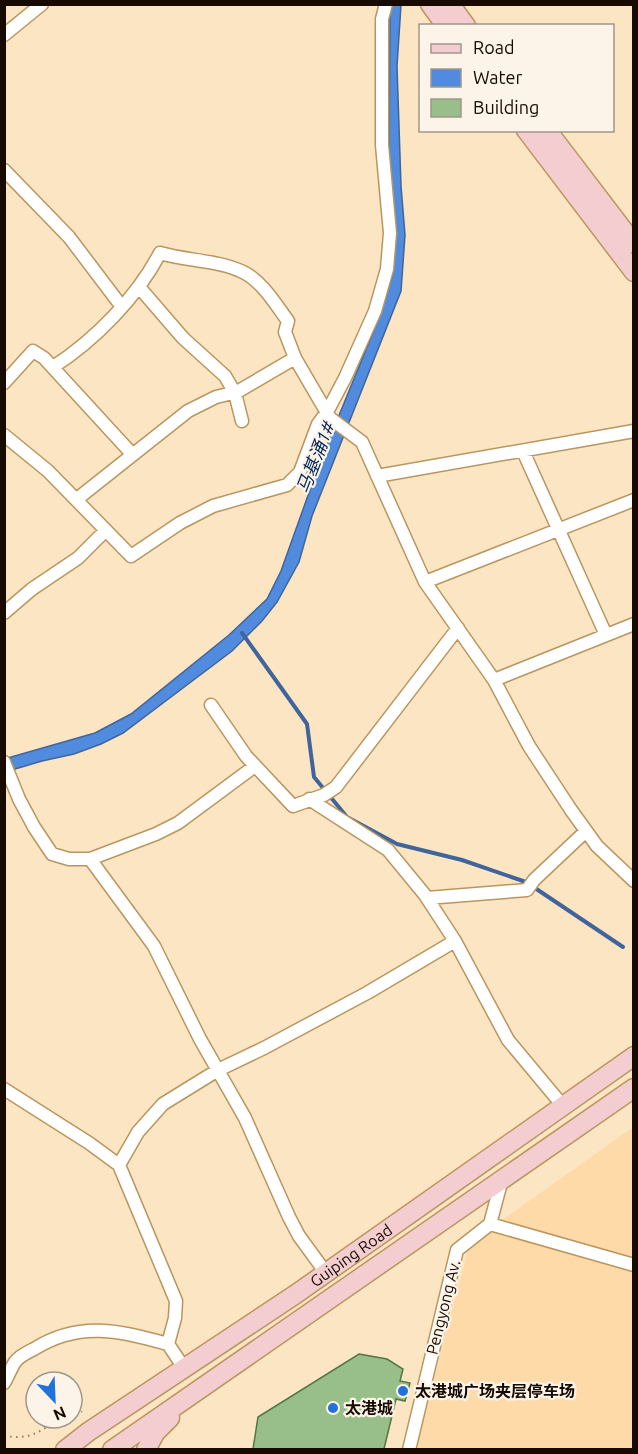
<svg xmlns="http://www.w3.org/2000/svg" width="638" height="1454" viewBox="0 0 638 1454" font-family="Ubuntu,'Noto Sans SC',sans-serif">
<rect width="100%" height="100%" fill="#fce5c3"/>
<path fill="#fddaa7" d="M633 1127V1449L415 1450 470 1243Z"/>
<path fill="#518bde" stroke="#40649b" stroke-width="1.5" d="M390 5H401L397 66 401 186 405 235 401 291 312 516 299 562 277 602 262 621 232 651 123 733 101 744 74 754 42 761 5 772 4 759 95 733 131 714 229 635 267 599 281 571 320 462 378 320 392 276 395 245 389 176Z"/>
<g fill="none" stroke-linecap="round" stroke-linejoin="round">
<path stroke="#40649b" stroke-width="4" d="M242 633 307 724 314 777 347 817 397 844 462 860 526 882 623 947"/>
</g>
<path fill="#98bf8a" stroke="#527644" stroke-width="1.5" d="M359 1354 387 1359 403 1369 400 1381 410 1383 405 1401 396 1399 384 1449H253L258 1417Z"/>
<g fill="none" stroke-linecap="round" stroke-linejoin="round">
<g stroke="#ba965e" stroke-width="15">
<path id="street" d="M4 35 42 4
M4 170 69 237 122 307
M139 287 183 338 225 376 235 393 242 421
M53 367C95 340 137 297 160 253 187 261 218 260 243 272 262 281 276 305 288 321L285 332 295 358 330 418 362 442 425 582 494 680 529 746 571 810 597 846 634 881
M4 383 33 351 44 358 132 454
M4 435 48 471 131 556 180 523 213 506 287 485 300 472 318 424 327 412 345 378 375 311 387 269 390 233 382 145V19L386 4
M523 451 606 635
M377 476 634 431
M77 499 188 411 216 397 237 392 295 358
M425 582 634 500
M4 613 32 589 78 558 106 530
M494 680 634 624
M211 705 246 756 293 806 324 795 336 787 458 628
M4 762 19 799 34 827 52 854 69 859H90L156 834 178 823 255 766
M309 799 388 850 425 895 455 941 508 1040 563 1106
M90 859 154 946 200 1039 245 1118 289 1217 299 1236 326 1273
M427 898 527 890 534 880 586 831
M4 1089 89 1143 119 1165 176 1301 175 1318 168 1344 184 1368
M119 1165 138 1132 163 1104 218 1070 264 1048 367 993 455 941
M490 1224 634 1265
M4 1383C8 1376 11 1368 15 1362 19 1356 28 1352 34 1349 80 1320 120 1331 168 1344
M409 1450 457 1250 490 1224 502 1179"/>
</g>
<g stroke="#ba965e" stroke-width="21">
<g id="secondary">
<path d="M430 4 446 26"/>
<path d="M450 4 466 26"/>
<path d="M526 130 634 272"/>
<path d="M547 130 634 244"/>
<path id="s1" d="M65 1450 88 1432 296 1294 634 1056"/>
<path d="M112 1450 634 1088"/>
<path d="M146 1450 155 1433 170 1418"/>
</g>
</g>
<path stroke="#8f7c66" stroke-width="2" stroke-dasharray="1.5 4.5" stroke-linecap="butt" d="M72 1410 77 1407 82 1412
M4 1436C31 1440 39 1432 60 1418"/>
<use href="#street" stroke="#fff" stroke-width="12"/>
<use href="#secondary" stroke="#f3cdd0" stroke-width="18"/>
</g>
<g fill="#2071db" stroke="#fcf4e9" stroke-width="2">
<circle cx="403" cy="1391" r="6"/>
<circle cx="333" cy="1408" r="6"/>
</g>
<g text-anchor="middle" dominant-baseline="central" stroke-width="4.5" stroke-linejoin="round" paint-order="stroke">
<g font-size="16" fill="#170a00" stroke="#fcf4e9">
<text stroke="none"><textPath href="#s1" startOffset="346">Guiping Road</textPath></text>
<text transform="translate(443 1307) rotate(-76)">Pengyong Av.</text>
</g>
<g font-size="16" font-weight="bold" fill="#170a00" stroke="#fcf4e9" text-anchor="start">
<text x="415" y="1391">太港城广场夹层停车场</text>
<text x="345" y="1408">太港城</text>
</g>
<g font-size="18" font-style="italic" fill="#00265a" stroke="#fcf4e9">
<text transform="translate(315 457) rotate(-69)">马基涌1#</text>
</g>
</g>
<rect width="638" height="1454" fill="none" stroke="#170a00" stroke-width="12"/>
<rect x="419" y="24" width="195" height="108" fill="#fcf4e9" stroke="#a0968c" stroke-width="1.5"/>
<rect x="431" y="44" width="30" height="9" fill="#f3cdd0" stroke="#a0968c" stroke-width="1.5"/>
<text x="473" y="54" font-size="18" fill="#170a00">Road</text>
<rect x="431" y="69" width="30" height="18" fill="#518bde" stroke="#a0968c" stroke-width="1.5"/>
<text x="473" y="84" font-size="18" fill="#170a00">Water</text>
<rect x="431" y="99" width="30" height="18" fill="#98bf8a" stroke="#a0968c" stroke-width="1.5"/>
<text x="473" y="114" font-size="18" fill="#170a00">Building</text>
<g transform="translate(54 1400) rotate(157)"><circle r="28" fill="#fcf4e9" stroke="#a0968c" stroke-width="1.5"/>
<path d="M0-4.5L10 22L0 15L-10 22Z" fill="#2071db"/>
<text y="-9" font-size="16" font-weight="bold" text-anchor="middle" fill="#170a00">N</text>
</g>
</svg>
